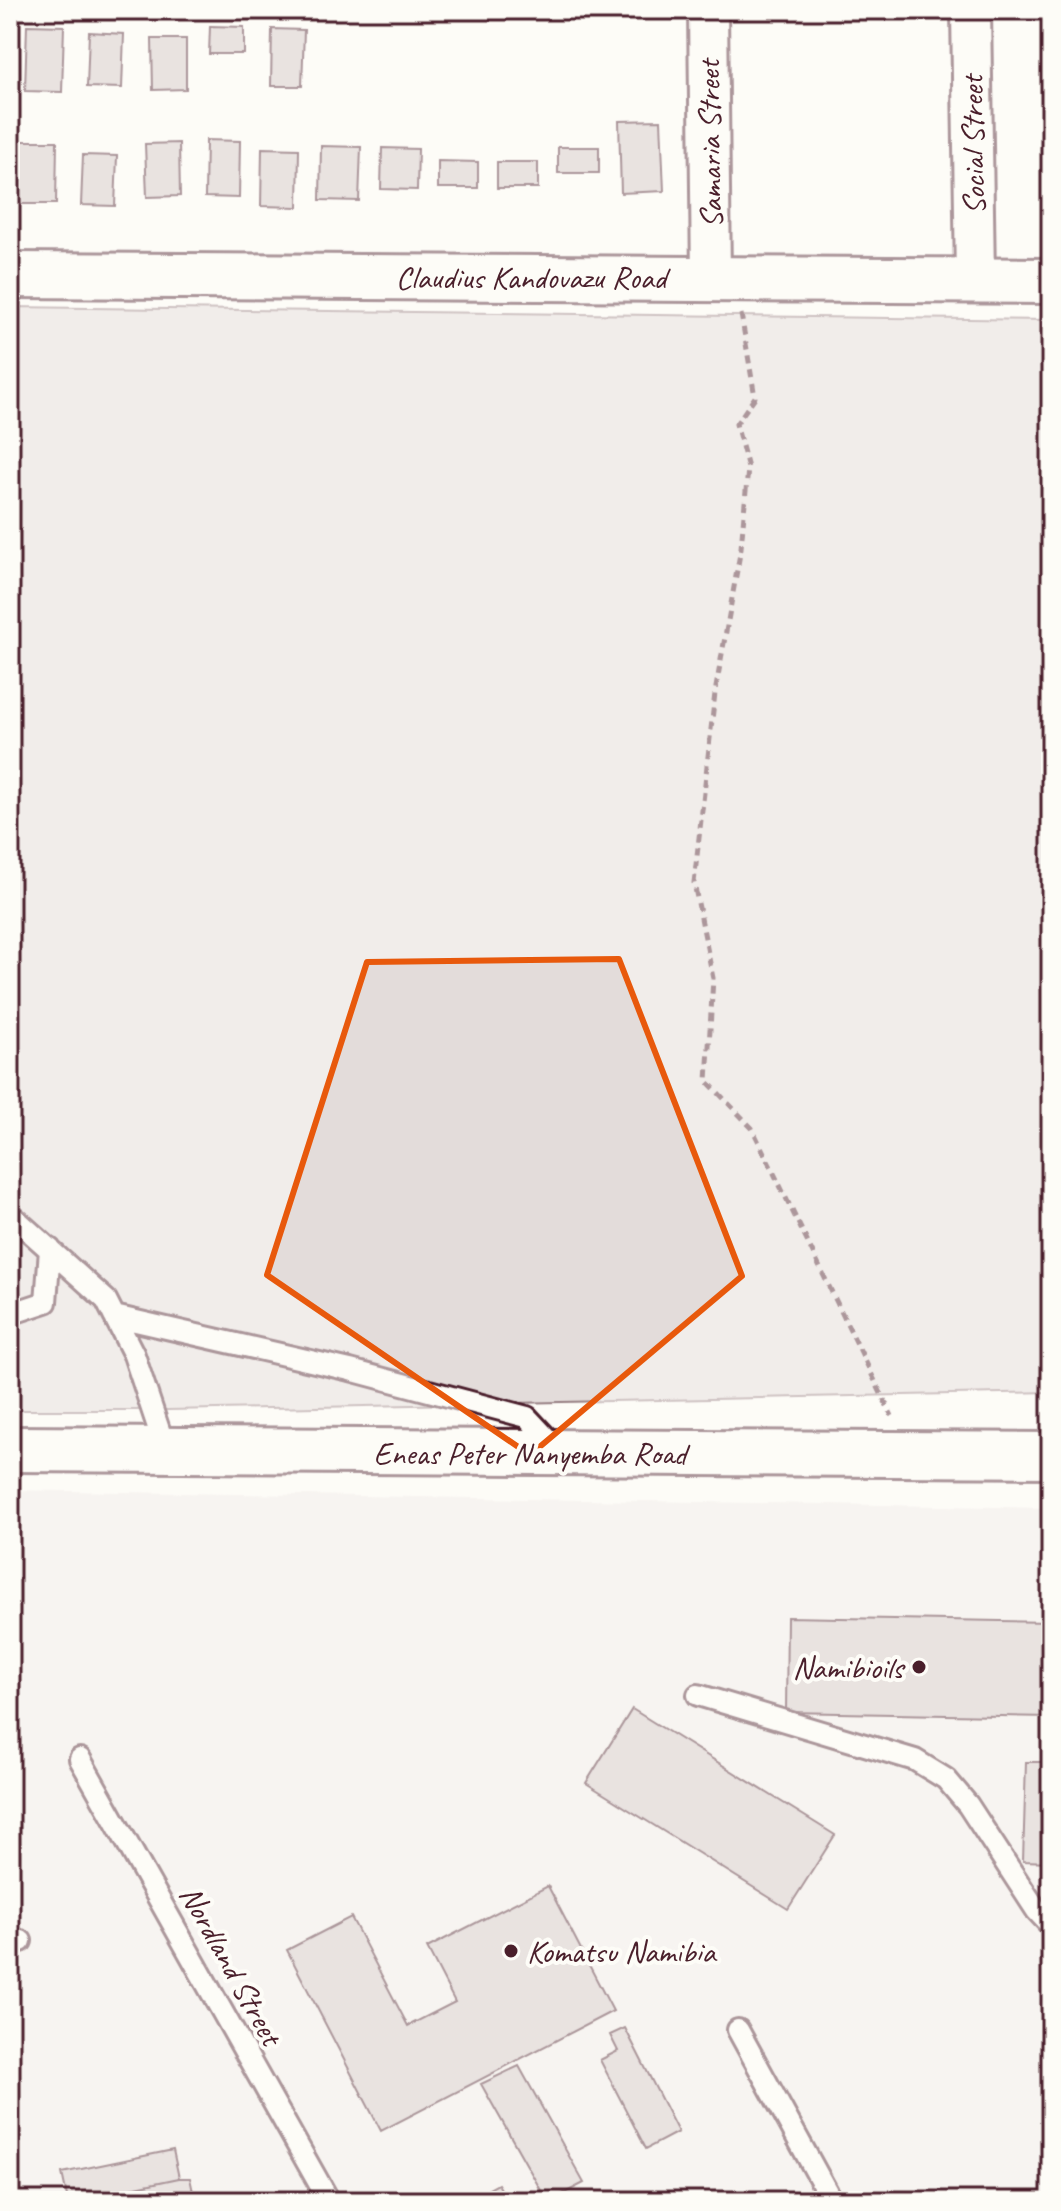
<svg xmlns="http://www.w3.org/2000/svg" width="1061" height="2211" viewBox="0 0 1061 2211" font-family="Caveat,sans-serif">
<rect width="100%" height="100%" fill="#fdfcf7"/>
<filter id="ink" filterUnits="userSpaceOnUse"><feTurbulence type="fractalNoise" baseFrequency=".0125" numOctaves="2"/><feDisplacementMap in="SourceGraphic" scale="16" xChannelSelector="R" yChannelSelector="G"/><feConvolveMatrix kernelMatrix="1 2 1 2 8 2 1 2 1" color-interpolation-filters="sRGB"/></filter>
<g filter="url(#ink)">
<path fill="#f0ece8" d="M10 1490 1051 1508V2201H10Z"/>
<path fill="#e3dcda" stroke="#967e82" stroke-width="2" d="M10 307 1051 320V1392L168 1410H10Z"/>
<path fill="#d0c5c4" stroke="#4a1f2b" stroke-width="2" d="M27 25 64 26 62 92 25 91Z
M210 26 244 27V54H209Z
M272 29 304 30 302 86H271Z
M89 32 124 34 122 88 87 87Z
M152 39H186V89L153 90Z
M661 120 664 191 621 193 619 121Z
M206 140 240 141 239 198 205 197Z
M20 141H57L56 204H19Z
M179 143 180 196 147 197 145 144Z
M321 146 361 147 359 201 320 200Z
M558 147H599V173H558Z
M262 148 299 149 298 207 261 206Z
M382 148 418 149 417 190 381 189Z
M83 155 117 156 115 206 81 205Z
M438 161 478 162V188H438Z
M497 162H538V188H497Z
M787 1617 1051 1622V1717L786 1712Z
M632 1709 835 1835 788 1909 586 1783Z
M1026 1762H1051V1862L1023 1861Z
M548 1886 613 2011 381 2131 287 1950 351 1917 408 2026 455 2002 427 1948Z
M625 2028 678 2132 646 2149 600 2060 618 2051 610 2035Z
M519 2066 584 2183 549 2201H547L481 2084Z
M173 2150 179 2178 68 2201 62 2173Z
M179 2178H190L195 2201H70Z
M498 2184 508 2201H467Z"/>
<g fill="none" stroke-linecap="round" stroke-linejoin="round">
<g stroke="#4a1f2b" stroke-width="26">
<path id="lane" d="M10 1214 106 1300 134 1355 166 1451
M10 1314 46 1302 50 1249
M114 1316 350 1370 527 1417 558 1450
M698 1695 915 1760 946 1779 968 1805 1037 1911 1051 1926
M80 1759 329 2201
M10 1944 21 1941
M738 2030 832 2201"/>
</g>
<g stroke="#4a1f2b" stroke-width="44">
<path id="street" d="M708 10 711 278
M971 10 975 279"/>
</g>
<g stroke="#4a1f2b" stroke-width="50">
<path id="secondary" d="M10 275 1051 281
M10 1449 1051 1455"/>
</g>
<path stroke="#4a1f2b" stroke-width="5" stroke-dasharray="8 6" stroke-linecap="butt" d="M741 314 755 397 736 424 748 468 741 548 715 693 694 883 713 978 707 1081 752 1128 892 1416"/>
<use href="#lane" stroke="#fdfcf7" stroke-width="20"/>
<use href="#street" stroke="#fdfcf7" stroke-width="38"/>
<use href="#secondary" stroke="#fdfcf7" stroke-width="44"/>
</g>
</g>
<path d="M0 0H1061V2211H0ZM619 959 742 1276 530 1455 267 1275 367 962Z" fill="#fdfcf7" fill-opacity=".55" fill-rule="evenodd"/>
<path fill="none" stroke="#e8590c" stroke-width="6" stroke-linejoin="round" d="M619 959 742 1276 530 1455 267 1275 367 962Z"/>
<g fill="#4a1f2b" stroke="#fdfcf7" stroke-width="3">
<circle cx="919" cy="1667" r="8"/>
<circle cx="511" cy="1951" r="8"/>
</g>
<g text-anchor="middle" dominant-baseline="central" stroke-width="8" stroke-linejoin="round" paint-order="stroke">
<g font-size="32" fill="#4a1f2b" stroke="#fdfcf7">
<text transform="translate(710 144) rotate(-91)">Samaria Street</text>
<text transform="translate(973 145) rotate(-91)">Social Street</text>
<text x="531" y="277">Claudius Kandovazu Road</text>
<text x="530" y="1453">Eneas Peter Nanyemba Road</text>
<text transform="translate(231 1965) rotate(61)">Nordland Street</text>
</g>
<g font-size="32" fill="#4a1f2b" stroke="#fdfcf7" text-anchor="end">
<text x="903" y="1667">Namibioils</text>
<text x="527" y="1951" text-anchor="start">Komatsu Namibia</text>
</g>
</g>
<rect width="1061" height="2211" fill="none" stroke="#fdfcf7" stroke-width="40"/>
<rect x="20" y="20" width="1021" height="2171" fill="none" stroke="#4a1f2b" stroke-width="3" filter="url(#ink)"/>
</svg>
